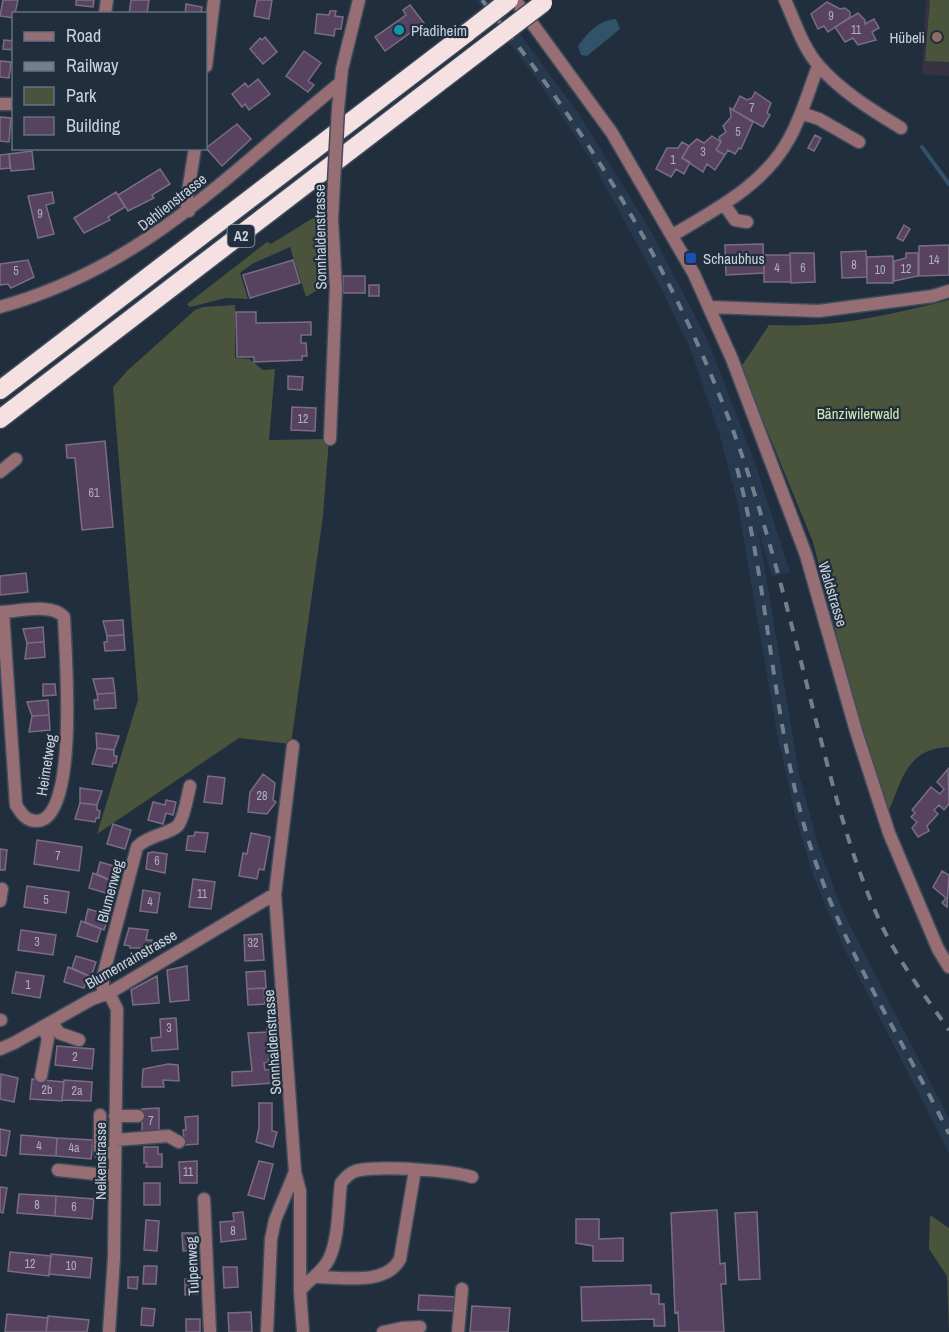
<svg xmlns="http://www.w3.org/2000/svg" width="949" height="1332" viewBox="0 0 949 1332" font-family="'Archivo Narrow',sans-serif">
<rect width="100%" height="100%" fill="#212e3e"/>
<path fill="#27394e" d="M476 0H495L579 114 652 233 708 341 755 463 790 572 772 577 758 528 799 774 818 844 843 912 949 1118V1153L845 950 814 878 795 815 777 733 737 501 720 436 692 353 663 292 593 163 534 75Z"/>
<path fill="#373242" d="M926 0H949V76L922 74Z"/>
<path fill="#4a543c" d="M930 0H949V62L925 61Z
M313 218 321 220 322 236C334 248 331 267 330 282L306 297 290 247 252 264 240 273 248 299 226 298 190 307 187 304 267 242 271 244Z
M949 300V747C907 748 902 780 888 813L868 758 813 542 741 367 769 325C836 328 884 316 949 300Z
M235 305V358L249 359 263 370 275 369 269 440 329 439 323 516 291 744 239 738 97 834 138 700 113 387 127 371 195 310 203 307Z
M930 1215 949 1228V1332L947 1276 929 1249Z"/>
<path fill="#315269" d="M616 19 620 29 587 56 581 55 578 46C587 33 599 20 616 19Z"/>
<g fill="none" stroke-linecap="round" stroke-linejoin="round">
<path stroke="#315269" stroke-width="4" d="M922 147 949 184"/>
</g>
<path fill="#574361" stroke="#7b6d81" stroke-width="1.5" d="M3 0H18L14 18 0 16Z
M76 0H94L93 7 76 5Z
M131 0H149L147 14H129Z
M257 0H272L269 19 254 16Z
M827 2 840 9 845 8 850 12V17L828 32 824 26 818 29 811 14Z
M186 4 202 7 201 14H185Z
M410 5 424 23 385 51 375 37 406 15 403 10Z
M330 11H336L335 16 343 17 341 29H335L334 36 315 33 317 14 329 15Z
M858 13 865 20V24L874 19 879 28 872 32 876 40 858 45 853 38 845 42 835 27Z
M265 37 277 52 263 64 250 49 260 38 262 40Z
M4 40 14 41V50L3 49Z
M304 51 321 63 308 81 314 85 308 92 286 76Z
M0 61 11 62 9 78 0 77Z
M258 79 270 94 249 110 245 104 242 107 232 94 245 83 248 87Z
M755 92 771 103 767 113 770 115 763 127 733 110 740 96 747 100 752 98Z
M730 108 753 122 741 149 739 148 735 154 728 150 725 155 716 150 721 142 719 137 726 132 723 126 731 117Z
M0 117 11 118 9 142 0 141Z
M237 124 251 139 222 166 206 148Z
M815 135 821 138 814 151 808 148Z
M712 136 721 142 716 150 725 155 715 170 707 164 703 172 682 158 689 146 697 139 704 143Z
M682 142 689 146 682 158 690 162 684 174 676 169 671 177 656 169 667 148H678Z
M32 151 34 169 11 171 9 154Z
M9 154 10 168 0 169V155Z
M160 169 170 184 152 195 154 198 128 211 118 195Z
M52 192 54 203 46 205 54 234 38 238 28 196Z
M116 192 125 207 108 217 110 220 84 233 74 218Z
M904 225 910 229 903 241 897 238Z
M763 244 764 273 726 275 725 245Z
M949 245V275L919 276V246Z
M866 251 867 277 842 278 841 252Z
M790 253H814L815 282 791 283Z
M906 253H918V276L894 281V261L906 258Z
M764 255H790L791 282H764Z
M893 256V283H867V257Z
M28 260 34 277 11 288 8 284 0 285V264Z
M293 260 300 283 250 298 243 275Z
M343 276H365V293H343Z
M369 285H379V296H369Z
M236 312H256V323L311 322V335H301V343H306L307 356H302V360L254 362V357H237Z
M288 376 303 377 302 390 288 389Z
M292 407 316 408 315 431 291 430Z
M105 441 113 527 82 530 75 458H67L66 445Z
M26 573 28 592 0 595V576Z
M123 620 124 635 107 636 103 621Z
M43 627 44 642 27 643 23 629Z
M124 635 125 650 105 651 104 642H107V636Z
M44 642 45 657 25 659 27 643Z
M113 678 115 693 97 694 93 679Z
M43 684H55L56 695 43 696Z
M115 693 116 708 95 709 94 700H98L97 694Z
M48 700 49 715 32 716 27 702Z
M49 715 50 730 29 732 32 716Z
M96 733 119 736 114 750 97 748Z
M97 748 114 750V756H117L116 763H113L112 767 92 764Z
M948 769 949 804 944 810 939 805 934 810 938 814 927 826 929 831 918 837 912 828 917 822 911 817 915 813 912 810 931 787 940 794 944 789 937 782Z
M263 774 275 783 273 800 276 802 267 814 248 812 250 792Z
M208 776 225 778 222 804 204 802Z
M80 788 102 791 97 805 80 803Z
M166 800 176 802 173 815 166 813 163 824 148 820 153 802 165 805Z
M80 803 97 805V810L100 811 99 818H96L95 822 75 819Z
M113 824 131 830 125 849 107 844Z
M195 832 208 833 205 852 186 850 188 836H194Z
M251 833 270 837 264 870 259 869 257 879 239 876 243 853 247 854Z
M37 840 82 847 79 871 34 864Z
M0 849 7 850 5 870H0Z
M153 852 167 854 165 873 146 869 148 853Z
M100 862 121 868 116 883 97 874Z
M942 871 949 875 947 907 942 903 946 898 933 887Z
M93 873 113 882 109 894 89 888Z
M193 879 215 882 211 909 189 907Z
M27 886 69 892 66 913 24 907Z
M143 890 160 893 157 913 140 911Z
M88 909 109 915 104 930 85 922Z
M81 921 101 929 97 942 77 936Z
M129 928 148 930 146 940H152L151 948H130V946L124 945Z
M21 930 56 935 53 955 18 950Z
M262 934 264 960 245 961 244 935Z
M76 956 96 962 91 977 72 968Z
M187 966 189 1000 170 1002 167 970Z
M68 967 88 976 84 988 64 982Z
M265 971 266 988 247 989 246 972Z
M16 972 44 976 40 998 12 993Z
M157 976 159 1003 133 1005 131 990Z
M264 988 265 1004 248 1005 247 989Z
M176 1018 178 1049 152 1051 151 1038 161 1037 160 1019Z
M277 1026 278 1041 268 1042 269 1062 264 1063 265 1070 272 1069 273 1083 232 1086V1072L252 1071 248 1033 267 1032V1027Z
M57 1046 94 1049 92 1069 55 1065Z
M168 1064 178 1065 179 1081 163 1080 164 1087H142L143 1069Z
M1 1074 18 1078 14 1102 0 1099Z
M32 1079 64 1082 62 1101 30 1099Z
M64 1080 92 1082 91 1101 62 1100Z
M259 1103H272V1131L277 1132 273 1147 256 1142 259 1128Z
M159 1108V1133L142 1134V1109Z
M198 1116V1144L185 1145 183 1130H186L185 1117Z
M0 1129 10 1131 6 1156 0 1155Z
M21 1135 57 1138 56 1156 20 1154Z
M57 1138 93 1140 91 1159 56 1156Z
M144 1147H158V1154H162V1167H146L147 1163H144Z
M197 1161V1183H180L179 1162Z
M259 1161 273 1164 264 1199 248 1195Z
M144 1183H160V1205H144Z
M0 1187 7 1188 3 1213 0 1212Z
M19 1194 56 1196 55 1216 17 1213Z
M56 1196 94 1199 92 1219 55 1216Z
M717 1210 720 1264 725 1263 726 1284H721L724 1332H679L678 1312 675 1313 671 1213Z
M243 1212 246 1239 221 1242 220 1222 234 1221 233 1213Z
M757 1212 760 1279 739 1280 735 1213Z
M576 1219H599V1239L623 1238V1261H593V1246L576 1243Z
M146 1220 159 1221 157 1251 144 1250Z
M182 1233H196L197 1250 183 1251Z
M10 1252 51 1256 49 1276 8 1271Z
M51 1254 92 1258 90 1278 49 1274Z
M144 1266H157L156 1284H143Z
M223 1267H237L238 1287 224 1288Z
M128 1277H138L137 1289 128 1288Z
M185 1279H198V1294L185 1295Z
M651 1285V1294H659V1304H664L665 1326H654V1319L582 1321 581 1287Z
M419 1295 458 1297 457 1311 418 1310Z
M472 1306 510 1308 508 1332H470Z
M142 1308 155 1309 153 1326 141 1325Z
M251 1312 252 1332H229L228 1313Z
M7 1314 48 1318 46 1332H5Z
M48 1316 89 1320 87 1332H46Z
M186 1319H200V1332H186Z"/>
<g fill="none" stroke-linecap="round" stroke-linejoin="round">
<g stroke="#3f4c5b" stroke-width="15">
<path id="minor" d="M515 0 612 133 694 274 732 359 806 555 856 731 889 833 938 949 949 967
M785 0C795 22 803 48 819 66 842 92 872 110 901 128
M105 14 107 0
M206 66 214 0
M0 104H14
M338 109 342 69 359 0
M801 113 819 119 859 142
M724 204 735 220 747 222
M189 211 186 204 195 148
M673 235C716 209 764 185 789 139 802 116 809 90 818 66
M0 307C144 267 228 174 340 83
M709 307 819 311 933 296 949 291
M330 439 336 288 332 219
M0 472 16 459
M0 612H3C20 611 53 603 64 617 65 648 80 822 36 821 26 821 21 813 16 805L3 612
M0 901 2 889
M103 995V976L137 847C148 835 174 833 179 824 185 814 187 798 190 786
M0 1020H1
M52 1022 59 1033 79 1040
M0 1049 14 1043 92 999 109 993 275 894
M41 1076 48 1038 42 1027
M100 1115V1153H115
M115 1116H138
M115 1140 168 1136 179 1142
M58 1170 115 1176
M295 1172 300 1191V1291
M204 1199 210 1332
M317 1277C343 1277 386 1286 400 1259L415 1170
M402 1328 420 1327
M109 1332 114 1258 117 1009 109 993
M267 1332 271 1239 275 1220 295 1172 275 894 293 746
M303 1332 300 1291C309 1279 322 1273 329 1259 339 1238 338 1207 341 1183 346 1177 351 1171 360 1170 382 1166 451 1170 472 1177
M383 1332 402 1328 404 1332
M458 1332 462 1289"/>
</g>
<g stroke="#3f4c5b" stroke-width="21">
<path id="highway" d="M0 390 468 32
M0 419 480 51"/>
</g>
<use href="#minor" stroke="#966e73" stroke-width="12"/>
<use href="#highway" stroke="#f5e0e2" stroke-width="18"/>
<path stroke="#747f8c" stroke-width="4" stroke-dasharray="10 10" stroke-linecap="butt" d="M482 0C595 139 689 297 746 467 772 546 792 626 812 705 831 779 849 855 881 924 899 962 925 996 949 1030
M737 468C772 600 772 741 818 869 851 963 906 1045 949 1134"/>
<g stroke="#3f4c5b" stroke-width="15" stroke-linecap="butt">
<path id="minor-bridge" d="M332 219 338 109"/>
</g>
<g stroke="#3f4c5b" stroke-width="21" stroke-linecap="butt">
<path id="highway-bridge" d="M468 32 509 0
M480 51 543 3"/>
</g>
<use href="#minor-bridge" stroke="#966e73" stroke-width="12"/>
<use href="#highway-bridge" stroke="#f5e0e2" stroke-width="18"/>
</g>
<circle fill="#0f9aa8" stroke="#212e3e" stroke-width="2" cx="399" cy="30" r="6"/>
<circle fill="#8d6e63" stroke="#212e3e" stroke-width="2" cx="937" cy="37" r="6"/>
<rect fill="#1a4fb4" stroke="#212e3e" stroke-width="2" x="685" y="252" width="12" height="12" rx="3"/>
<g text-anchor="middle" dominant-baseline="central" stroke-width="4.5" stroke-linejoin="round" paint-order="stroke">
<g font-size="12" fill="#adafbe">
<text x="831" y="16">9</text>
<text x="856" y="30">11</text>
<text x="752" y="108">7</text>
<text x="738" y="132">5</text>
<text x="703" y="152">3</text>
<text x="673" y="160">1</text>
<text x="40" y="214">9</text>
<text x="934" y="260">14</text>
<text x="854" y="265">8</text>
<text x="777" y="268">4</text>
<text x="803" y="268">6</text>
<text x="906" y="269">12</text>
<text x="880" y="270">10</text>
<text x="16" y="271">5</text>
<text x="303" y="419">12</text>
<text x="94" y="493">61</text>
<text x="262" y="796">28</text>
<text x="58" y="856">7</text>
<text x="157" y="861">6</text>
<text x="202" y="894">11</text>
<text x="46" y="900">5</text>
<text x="150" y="902">4</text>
<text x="37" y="942">3</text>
<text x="253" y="943">32</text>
<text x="28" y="985">1</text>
<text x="169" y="1028">3</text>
<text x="75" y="1057">2</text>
<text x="47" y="1090">2b</text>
<text x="77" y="1091">2a</text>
<text x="151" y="1121">7</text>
<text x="39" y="1146">4</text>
<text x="74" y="1148">4a</text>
<text x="188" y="1172">11</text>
<text x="37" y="1205">8</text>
<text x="74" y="1207">6</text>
<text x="233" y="1231">8</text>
<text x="30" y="1264">12</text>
<text x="71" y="1266">10</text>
</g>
<rect fill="#212e3e" stroke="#97a2ad" stroke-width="1.5" x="227.5" y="225" width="27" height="22" rx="4.5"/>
<g font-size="14" font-weight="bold" fill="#cad3dd">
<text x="241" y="236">A2</text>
</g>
<g font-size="15" fill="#cad3dd" stroke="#212e3e" text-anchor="start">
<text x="411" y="30">Pfadiheim</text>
<text x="925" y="37" text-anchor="end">Hübeli</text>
<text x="703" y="258">Schaubhus</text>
</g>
<g font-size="15" fill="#cad3dd" stroke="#212e3e">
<text transform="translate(172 202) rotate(-38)">Dahlienstrasse</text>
<text transform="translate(320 237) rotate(-91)">Sonnhaldenstrasse</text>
<text transform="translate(833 594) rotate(73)">Waldstrasse</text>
<text transform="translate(46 765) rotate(-81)">Heimetweg</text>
<text transform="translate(110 891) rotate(-75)">Blumenweg</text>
<text transform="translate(131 959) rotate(-30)">Blumenrainstrasse</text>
<text transform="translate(272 1042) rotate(-94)">Sonnhaldenstrasse</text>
<text transform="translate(100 1161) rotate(-90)">Nelkenstrasse</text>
<text transform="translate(192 1266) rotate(-93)">Tulpenweg</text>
</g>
<g font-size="15" fill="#d3ecae" stroke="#212e3e">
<text x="858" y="413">Bänziwilerwald</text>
</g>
</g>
<rect x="12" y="12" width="195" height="138" fill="#212e3e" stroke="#65707e" stroke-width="1.5"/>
<rect x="24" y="32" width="30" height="9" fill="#966e73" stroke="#65707e" stroke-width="1.5"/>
<text x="66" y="42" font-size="18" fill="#cad3dd">Road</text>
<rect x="24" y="62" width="30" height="9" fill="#747f8c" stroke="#65707e" stroke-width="1.5"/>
<text x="66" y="72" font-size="18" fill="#cad3dd">Railway</text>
<rect x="24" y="87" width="30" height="18" fill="#4a543c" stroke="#65707e" stroke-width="1.5"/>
<text x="66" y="102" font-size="18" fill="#cad3dd">Park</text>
<rect x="24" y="117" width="30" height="18" fill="#574361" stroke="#65707e" stroke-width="1.5"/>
<text x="66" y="132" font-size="18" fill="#cad3dd">Building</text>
</svg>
